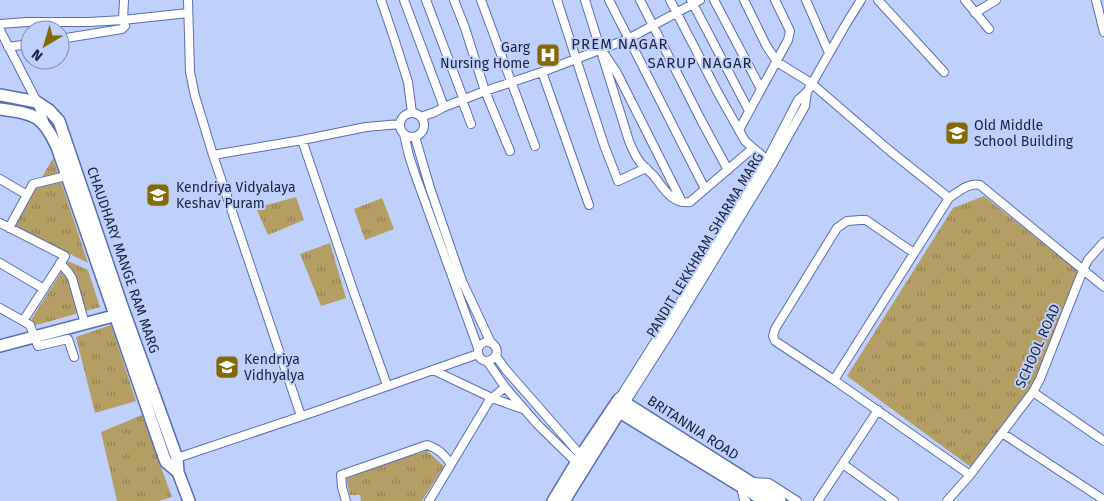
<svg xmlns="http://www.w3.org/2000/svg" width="1104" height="501" viewBox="0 0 1104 501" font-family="'Fira Sans',sans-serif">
<defs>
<pattern id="grass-tufts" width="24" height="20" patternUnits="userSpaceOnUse" patternTransform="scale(1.25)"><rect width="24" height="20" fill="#b49e63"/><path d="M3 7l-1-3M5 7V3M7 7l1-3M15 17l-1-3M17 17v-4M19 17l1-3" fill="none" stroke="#928053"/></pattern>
</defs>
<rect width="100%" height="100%" fill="#c0d0fd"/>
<path fill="url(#grass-tufts)" d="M53 158 88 263 14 226Z
M984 196 1078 271 1035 382 972 468 847 376 953 208Z
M296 197 304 220 268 235 256 208Z
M382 198 394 229 365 240 354 209Z
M330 243 346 298 321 306 300 254Z
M68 261 88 270 100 307 26 328Z
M111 325 136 401 95 413 76 337Z
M142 415 172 497 159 501H117L101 432Z
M427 451 444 466 422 501H361L360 495H350L346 479 387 462Z"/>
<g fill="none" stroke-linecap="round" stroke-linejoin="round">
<g stroke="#596db2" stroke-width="10">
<path id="street" d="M188 0 190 72 195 96 213 155
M381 0 394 38 408 82 412 113
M404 0 444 107
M426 0 464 100
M454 0 465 28 485 91 510 151
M481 0 535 146
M557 0 604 145 618 181 646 168
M585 0 629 141C632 148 635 156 640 162 644 167 649 171 654 176 664 189 672 204 690 202L753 148
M609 0 705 189
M640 0 701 120 728 170
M670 0 717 91 745 141 767 160
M691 0 749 111
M714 0 761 89
M744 0 766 45 777 62 811 83 890 151 949 198
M806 0 829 53
M878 0 944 72
M965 0 989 29
M1096 0 1104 32
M975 13 996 0
M0 24 27 22H89L123 20 188 13
M0 30 37 102 45 124
M60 39 122 29 125 26 123 20 124 0
M8 47 30 44
M605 55 617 73 682 202
M542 72 589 205
M462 100 471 124
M400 125a12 12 0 1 1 24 0a12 12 0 1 1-24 0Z
M421 117 435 112 444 107 485 91 542 72 628 39 700 0
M739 130 788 40 790 31 775 0
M404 134 409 156 415 174 478 348C476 371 506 359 494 345 489 339 482 342 478 348
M415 137 430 188 462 281 491 343
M302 140 353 290 387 385
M0 179 27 195
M0 223 65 256 23 321 30 325 38 346 68 339 74 357
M9 228 33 184 66 176
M914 253 866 220H860L847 221 837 228 775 329 773 336 775 341 834 380 970 475
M0 263 44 289
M60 263 68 272 72 278 83 317
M0 308 23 321
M496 356 506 370 584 459
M487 361 505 387 537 424 578 464
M433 370 492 398 523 409
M834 380 949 198C958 192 969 182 980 185L1104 287
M1033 392 1104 441
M619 399 711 253 767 160 798 100 807 92
M625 403 669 334 772 165 805 106 807 92 846 24 861 0
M301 416 213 155 302 140 366 127 400 124
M1002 433 1104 500
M177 458 317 411 478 354
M843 464 894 501
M752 482 769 483 797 501
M741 486 744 500 746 501
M346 501 342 487 341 475 427 445C438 448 444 455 451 464
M429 501 489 401 505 387
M818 501 878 410
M947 501 970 475 1033 392 1040 379 1083 270 1088 260 1104 242"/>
</g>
<g stroke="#596db2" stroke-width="14">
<path id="secondary" d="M0 95 37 102 49 110 59 121 122 306 177 458 178 472 189 501
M0 109C34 114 42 114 57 147L164 457 166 462 178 472
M0 346 121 314
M613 408 765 501
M553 501 576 463 619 399 780 501
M564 501 623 406"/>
</g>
<use href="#street" stroke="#fff" stroke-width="8"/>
<use href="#secondary" stroke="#fff" stroke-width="11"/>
</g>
<defs>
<g id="hospital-square" transform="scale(1.25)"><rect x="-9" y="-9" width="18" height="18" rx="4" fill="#856903" stroke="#c0d0fd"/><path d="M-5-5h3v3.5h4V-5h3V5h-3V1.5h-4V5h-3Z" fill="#fff"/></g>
<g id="school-square" transform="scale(1.25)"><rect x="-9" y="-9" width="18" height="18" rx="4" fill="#856903" stroke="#c0d0fd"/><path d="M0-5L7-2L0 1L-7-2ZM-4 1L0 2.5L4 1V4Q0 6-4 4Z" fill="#fff"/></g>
</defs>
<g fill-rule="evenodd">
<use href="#hospital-square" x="548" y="55"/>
<use href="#school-square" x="957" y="133"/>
<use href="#school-square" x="158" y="195"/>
<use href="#school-square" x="227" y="367"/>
</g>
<g text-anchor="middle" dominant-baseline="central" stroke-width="4" stroke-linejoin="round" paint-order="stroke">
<g font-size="14" fill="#1a223e" stroke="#c0d0fd" text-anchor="start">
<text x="530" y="47" text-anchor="end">Garg<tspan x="530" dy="16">Nursing Home</tspan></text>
<text x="974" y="125">Old Middle<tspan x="974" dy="16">School Building</tspan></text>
<text x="176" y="187">Kendriya Vidyalaya<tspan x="176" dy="16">Keshav Puram</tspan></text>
<text x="244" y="359">Kendriya<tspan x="244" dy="16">Vidhyalya</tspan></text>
</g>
<g font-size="14" fill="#1a223e" stroke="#c0d0fd">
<text transform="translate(705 245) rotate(-59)">PANDIT LEKKHRAM SHARMA MARG</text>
<text transform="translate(123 260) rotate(71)">CHAUDHARY MANGE RAM MARG</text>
<text transform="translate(1038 346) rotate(-66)">SCHOOL ROAD</text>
<text transform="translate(693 428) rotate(33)">BRITANNIA ROAD</text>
</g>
<g font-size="15" letter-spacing="1" fill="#1a223e" stroke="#c0d0fd">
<text x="620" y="44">PREM NAGAR</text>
<text x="700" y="63">SARUP NAGAR</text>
</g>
</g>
<g transform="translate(45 45) rotate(218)"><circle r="24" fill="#c0d0fd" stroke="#7e8ab1"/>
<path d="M0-4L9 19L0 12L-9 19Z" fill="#856903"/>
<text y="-8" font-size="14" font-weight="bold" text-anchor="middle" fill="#1a223e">N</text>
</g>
</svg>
